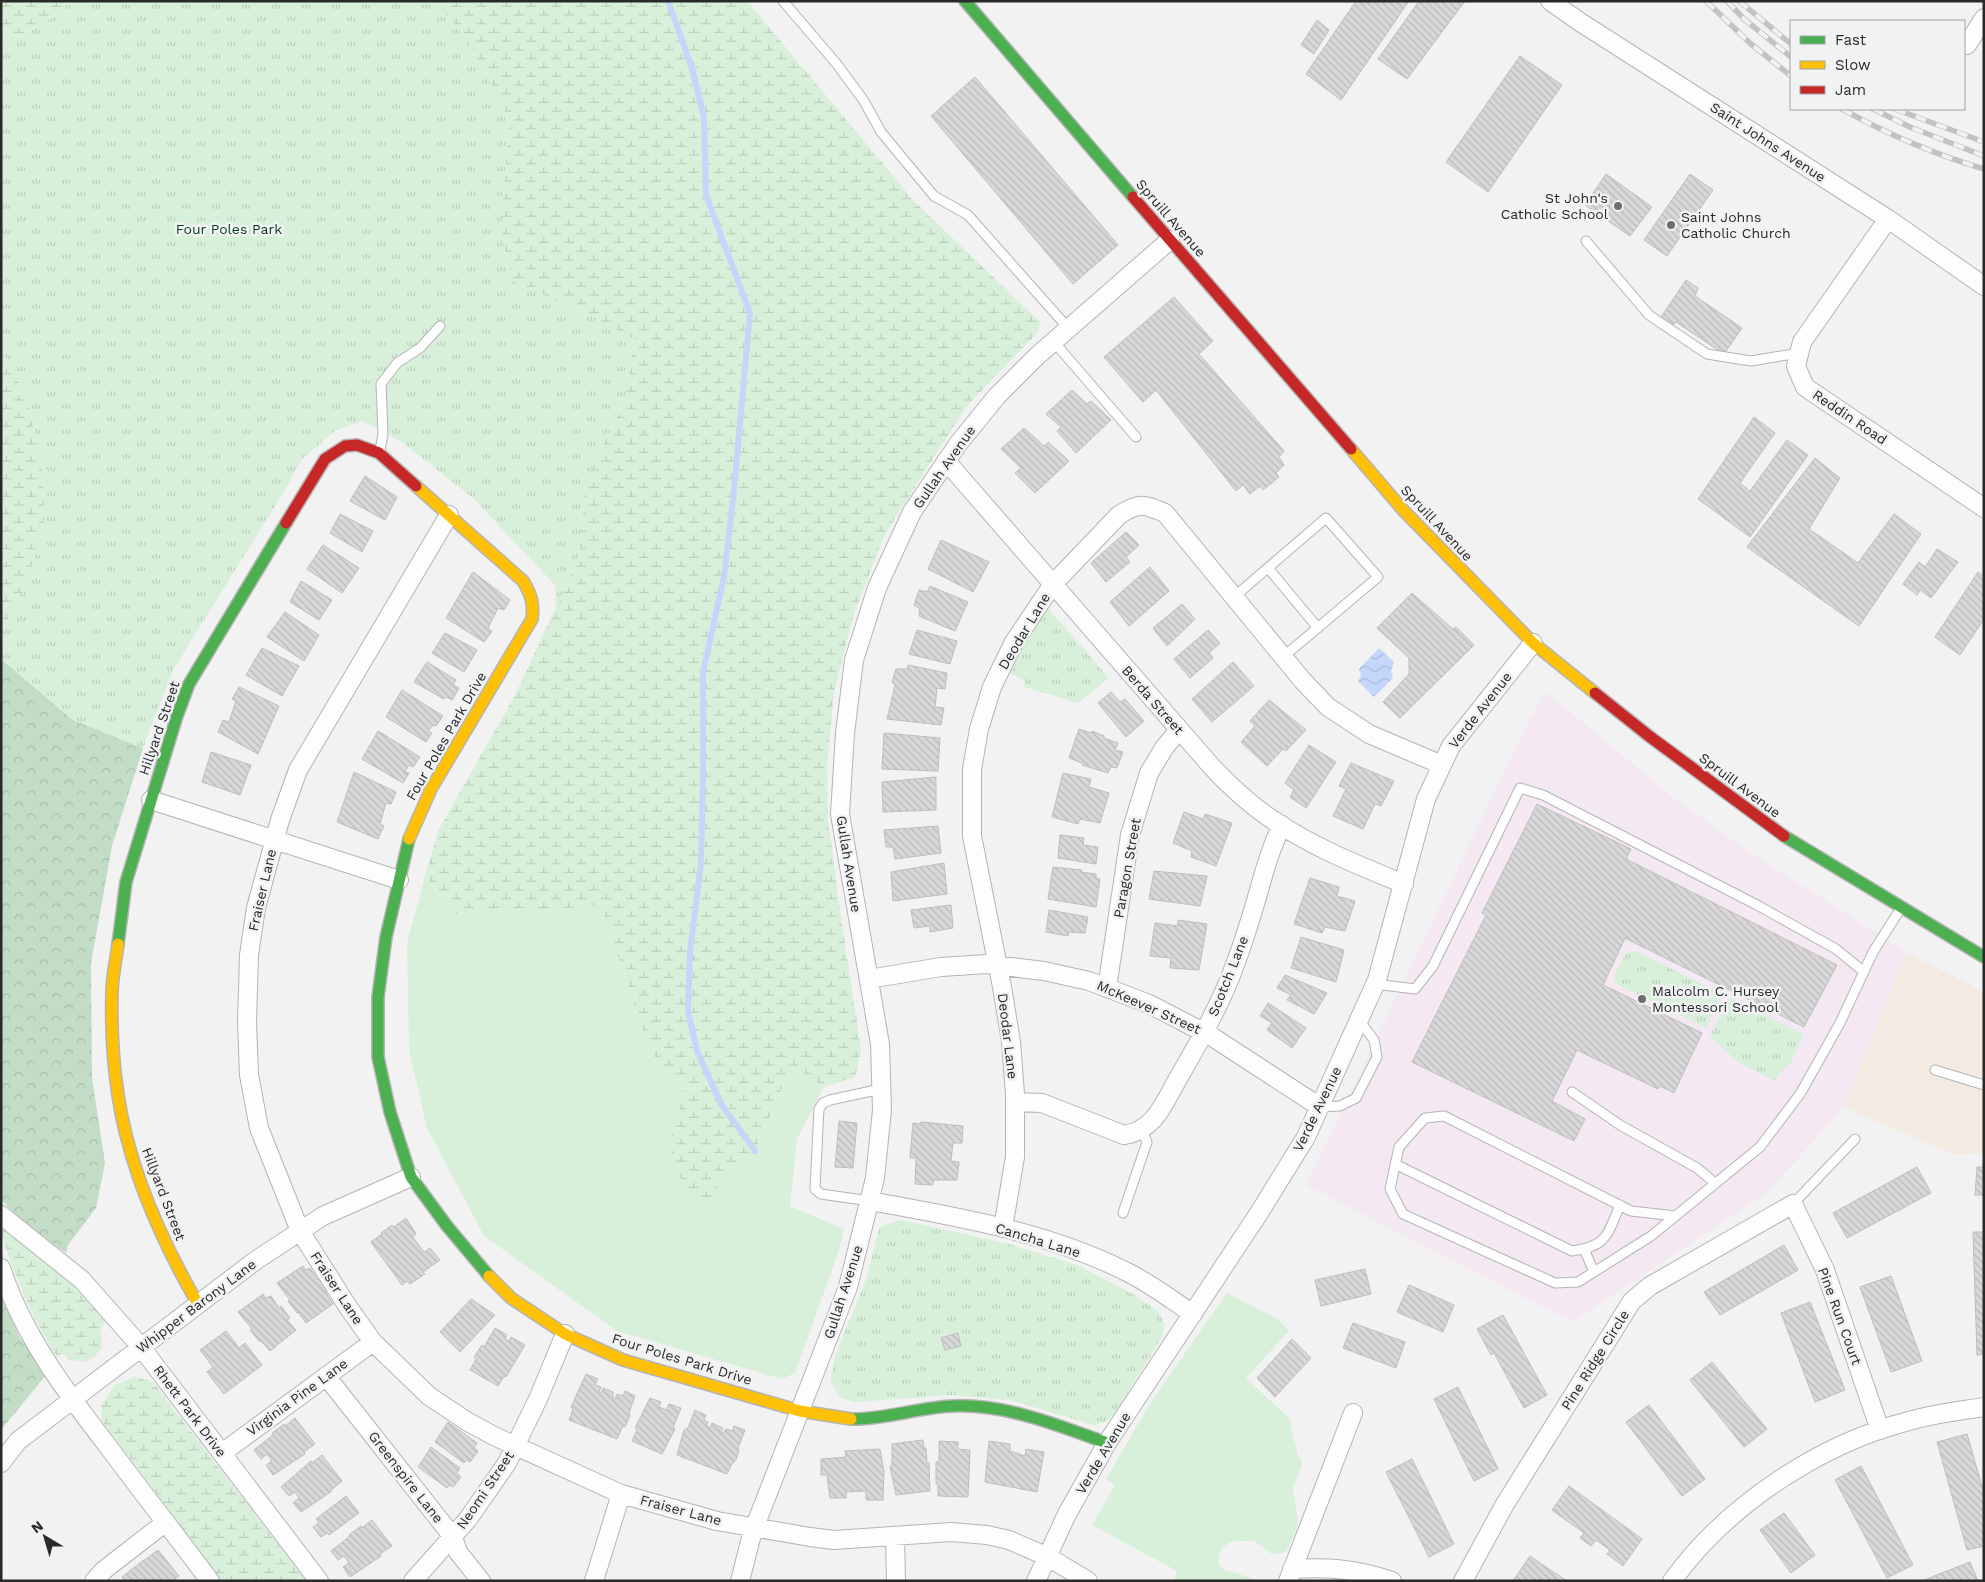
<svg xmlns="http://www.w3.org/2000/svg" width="1985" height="1582" viewBox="0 0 1985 1582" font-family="'Work Sans',sans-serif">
<defs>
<pattern id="forest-crowns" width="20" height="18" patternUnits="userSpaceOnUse" patternTransform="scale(1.25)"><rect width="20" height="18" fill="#c2dcc5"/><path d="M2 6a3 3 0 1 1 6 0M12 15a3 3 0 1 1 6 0" fill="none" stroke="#a7bda9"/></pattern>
<pattern id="wetland-marsh" width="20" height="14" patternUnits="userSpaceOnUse" patternTransform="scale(1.25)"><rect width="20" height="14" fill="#d8f0da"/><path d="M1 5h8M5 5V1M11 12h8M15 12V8" fill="none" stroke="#b9cebb"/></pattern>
<pattern id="park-tufts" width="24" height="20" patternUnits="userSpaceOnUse" patternTransform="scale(1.25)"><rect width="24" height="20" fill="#d8f0da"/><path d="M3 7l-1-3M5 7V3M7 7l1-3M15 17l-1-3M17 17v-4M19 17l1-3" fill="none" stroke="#b9cebb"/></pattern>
<pattern id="water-waves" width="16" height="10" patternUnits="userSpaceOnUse" patternTransform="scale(1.25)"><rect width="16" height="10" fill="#c4d7fb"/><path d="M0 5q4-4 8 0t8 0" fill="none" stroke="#a8b9d7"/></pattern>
<pattern id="building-back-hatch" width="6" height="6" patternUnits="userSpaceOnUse" patternTransform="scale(1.25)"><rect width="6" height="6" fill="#d8d8d8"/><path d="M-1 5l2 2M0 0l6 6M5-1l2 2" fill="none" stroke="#b9b9b9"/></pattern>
</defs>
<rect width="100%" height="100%" fill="#f2f2f3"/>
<path fill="#f3ebe1" d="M1907 952 1984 992V1153L1954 1155 1844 1107Z"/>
<path fill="#f4e9f2" d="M1546 692 1675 799 1751 853 1907 952 1844 1107 1767 1193 1572 1322 1306 1185 1529 720Z"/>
<path fill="#d8f0da" d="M425 876 457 914 602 905 640 1024 656 1060 685 1089 671 1136 709 1203 725 1169 755 1151 792 1065 824 1087 797 1139 790 1206 844 1229 838 1253 795 1373 782 1379 617 1331 484 1236 427 1128 409 1050 407 943Z
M1227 1293 1278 1319 1289 1331 1246 1378 1289 1418 1298 1456 1303 1462 1293 1488 1298 1520 1297 1529 1286 1552C1268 1559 1268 1548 1255 1542 1252 1540 1247 1541 1243 1541 1227 1541 1219 1546 1218 1563L1223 1569 1254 1579 1250 1581H1174L1177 1571 1092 1525 1115 1485 1106 1479 1149 1405Z"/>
<path fill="url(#forest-crowns)" d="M1 659 73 720 143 748 112 846 91 963 92 1078 105 1163 96 1208 68 1245 66 1253C43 1236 19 1221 1 1199Z
M1 1297 20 1338 34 1355 46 1375 1 1430Z"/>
<path fill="url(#wetland-marsh)" d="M1 1H71L53 17 13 41 1 35Z
M435 1H747L914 201 1040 322 1038 332 966 407 885 534 854 614 834 692 827 766 828 820 843 932 861 1049 855 1077 824 1087 792 1065 755 1151 725 1169 709 1203 689 1192 672 1164 671 1136 685 1089 656 1060 640 1024 602 906 457 914 425 876 438 831 514 697 579 558 585 480 622 408 597 319 512 281 501 231 509 119 467 40Z
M1 351 26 395 42 462 45 518 29 575 8 620 1 630Z
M3 1227 45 1258 92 1301 105 1322 101 1328 102 1348 95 1356 85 1362 70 1360 62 1353 57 1357C42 1337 0 1250 3 1227Z
M135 1377 153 1382 306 1581H222L102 1421 101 1405 115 1385Z"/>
<path fill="url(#park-tufts)" d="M71 1H435L467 40 509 119 501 231 512 281 600 320 637 340 622 408 585 480 579 558 556 607 555 585 474 499 402 442 363 421 336 430 302 459 280 498 173 670 143 748 73 720 1 659V630L8 620 29 575 45 518 42 462 26 395 1 351V35L13 41 53 17Z
M1048 608 1109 678 1078 703 1024 687 1025 681 1008 672C1018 653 1030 620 1048 608Z
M1636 951 1720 993V1000L1706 1028 1615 983 1614 976 1626 953Z
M1729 997 1803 1034 1791 1062 1780 1073 1775 1081 1739 1063 1710 1036Z
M902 1220 1009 1244 1077 1265 1133 1294 1158 1311 1164 1323 1162 1337 1114 1415 1105 1422 1094 1425 1010 1400 952 1395 856 1402 840 1398 830 1380 836 1353 867 1277 879 1228 887 1224Z"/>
<path fill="url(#water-waves)" d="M1379 648 1394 662 1391 671 1393 678 1374 697 1358 681 1361 676 1359 669Z"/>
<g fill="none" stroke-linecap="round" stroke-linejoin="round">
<path stroke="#c4d7fb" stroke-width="6" d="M668 1 692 68 704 117 706 195 750 313 734 490 724 577 703 672V775L701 864 690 952 688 1012 697 1051 721 1104 755 1151"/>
</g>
<path fill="url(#building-back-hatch)" stroke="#bebebf" d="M1356 1H1409L1341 100 1306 74Z
M1419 1H1465L1407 79 1378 59Z
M1317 20 1329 30 1314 54 1301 45Z
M1520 56 1562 85 1488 192 1446 162Z
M975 77 1118 245 1073 284 931 116Z
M1606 174 1652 207 1630 236 1585 205Z
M1690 174 1713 190 1667 256 1644 240Z
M1686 280 1698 288 1695 296 1742 328 1724 354 1676 322 1673 325 1661 317Z
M1174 297 1213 341 1199 354 1284 451 1279 457 1284 465 1276 473 1279 477 1263 490 1260 486 1250 494 1243 485 1236 491 1156 390 1143 402 1104 357Z
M1072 390 1087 404 1091 401 1111 420 1076 453 1057 431 1061 427 1046 414Z
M1754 417 1775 433 1740 483 1750 491 1787 440 1808 455 1750 537 1698 499Z
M1024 428 1044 446 1048 442 1069 461 1035 493 1015 473 1021 468 1001 449Z
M1815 458 1840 478 1809 529 1858 563 1894 514 1921 534 1859 626 1747 547Z
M365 476 397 497 385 520 350 501Z
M340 514 373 531 362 552 330 533Z
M1126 532 1139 545 1126 557 1130 562 1106 582 1091 563Z
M941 540 989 562 973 592 928 569Z
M323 545 359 568 342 593 307 569Z
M1937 549 1958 562 1931 598 1920 590 1917 595 1903 584 1919 562 1925 567Z
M1150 567 1169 591 1129 626 1110 602Z
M473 572 510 600 504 610 498 608 488 628 492 631 484 642 446 618Z
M1978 572 1984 576V619L1960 655 1935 637Z
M301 581 332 600 319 620 290 602Z
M930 586 968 602 955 631 919 616 920 609 914 605 919 590 927 592Z
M1412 593 1453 629 1456 627 1474 645 1400 718 1383 702 1409 674V658L1377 628Z
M1182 604 1195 619 1167 646 1153 628Z
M285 612 319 635 304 661 267 637Z
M917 630 957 641 950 664 909 654Z
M1208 630 1220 643 1209 653 1213 658 1190 678 1174 659Z
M445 633 477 650 464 672 432 653Z
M262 648 299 666 282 696 246 675Z
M427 662 456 680 453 685 459 688 452 700 447 697 444 699 414 682Z
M1233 662 1254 686 1212 722 1192 699Z
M908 665 947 673 945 689 937 688 935 707 944 708 941 725 887 719 895 685 892 682 896 669H907Z
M239 687 279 706 258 754 218 732 223 720 229 722 236 701 232 699Z
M402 690 443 716 436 726 433 725 428 731 432 733 426 742 386 717Z
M1111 692 1120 702 1125 699 1144 721 1126 737 1098 703Z
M1269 700 1306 730 1286 751 1283 749 1267 766 1241 742 1255 726 1250 721Z
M1079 729 1091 733 1092 731 1104 736V738L1118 743 1115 750 1123 752 1117 768 1111 767 1108 773 1082 765V763L1069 758Z
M378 731 420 757 413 767 409 765 405 772 409 773 403 783 362 759Z
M884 733 940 738 938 771 882 769Z
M1309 745 1336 762 1306 808 1290 797 1294 790 1285 783Z
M211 752 251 765 240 795 202 782Z
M1351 763 1394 781 1381 806 1375 804 1363 829 1333 816 1346 789 1339 786Z
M354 772 396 792 391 804 386 803 380 824 384 826 378 839 337 822Z
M1063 773 1091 779 1089 787 1109 793 1100 823 1080 819 1078 824 1052 817Z
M936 777V810L883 812 882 782Z
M1537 804 1631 849 1626 859 1837 965 1804 1027 1625 938 1603 985 1702 1033 1674 1093 1660 1086 1658 1089 1577 1050 1552 1101 1585 1119 1574 1141 1412 1062 1486 915 1482 913Z
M1184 812 1203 819 1205 814 1232 823 1216 866 1191 857 1192 851 1173 843Z
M938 826 941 853 895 859 893 847H886L884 830Z
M1060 835 1084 838 1083 845 1098 847 1096 864 1058 858Z
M944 863 947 894 893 901 891 872Z
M1053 867 1082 870 1081 872 1096 874V878L1100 879 1096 907 1048 899Z
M1154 871 1207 876 1200 906 1149 899Z
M1310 878 1339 887 1337 896 1355 901 1345 931 1325 927 1322 933 1294 924Z
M951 905 953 928 930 932V926L914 928 911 910Z
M1049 910 1088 917 1085 933 1069 932 1068 936 1046 932Z
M1178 920 1207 924 1199 970 1170 968 1171 958 1150 956 1155 923 1178 926Z
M1301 937 1344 950 1336 982 1291 968Z
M1285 975 1327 993 1314 1014 1287 1000 1291 995 1277 988Z
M1268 1003 1306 1028 1292 1048 1267 1030 1272 1023 1260 1016Z
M839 1121 857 1123 853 1168 835 1167Z
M921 1122 963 1126 962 1143H953L951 1161 959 1162 957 1180H934L932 1185 915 1184 916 1158H910L913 1123 920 1124Z
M1917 1167 1931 1193 1847 1238 1833 1213Z
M1977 1167H1984V1195H1975Z
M406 1218 416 1234 412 1236 424 1252 430 1248 440 1260 423 1272 425 1274 410 1284 407 1281 402 1285 371 1242 382 1234 381 1233 392 1225 394 1227Z
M1973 1232H1984V1354L1977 1355Z
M1784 1245 1798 1270 1720 1315 1704 1292Z
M303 1266 306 1270 310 1268 318 1280 320 1279 328 1291 326 1293 333 1304 306 1323 298 1312 297 1313 288 1301 290 1300 277 1283Z
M1365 1269 1371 1294 1321 1306 1315 1280Z
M1891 1276 1922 1361 1891 1372 1860 1287Z
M1409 1285 1454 1305 1443 1332 1397 1312Z
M263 1294 266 1298 271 1296 279 1308 281 1306 290 1318 287 1320 296 1330 270 1351 261 1341H259L250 1330 252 1329 238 1312Z
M471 1299 495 1315 460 1352 440 1332Z
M1810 1302 1845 1390 1815 1402 1781 1313Z
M1503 1315 1547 1395 1524 1408 1494 1353 1491 1355 1477 1329Z
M1353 1323 1405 1342 1396 1368 1343 1348Z
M495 1328 507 1335 505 1339 509 1341 511 1337 525 1345 506 1377 504 1376 498 1386 470 1370 476 1359 474 1357 482 1345 484 1347Z
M226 1331 239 1348 245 1343 262 1365 224 1394 207 1372 213 1367 200 1350Z
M958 1333 961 1346 945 1350 941 1338Z
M1292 1339 1311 1358 1275 1397 1257 1378Z
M1712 1362 1767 1429 1744 1447 1690 1380Z
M586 1374 598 1379 595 1385 601 1387 599 1392 601 1393 603 1388 613 1392V1398L615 1399 617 1394 623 1396 625 1391 635 1396 629 1413 630 1415 625 1427 623 1426 617 1439 569 1420 573 1409 571 1407Z
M1458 1387 1498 1469 1474 1481 1434 1399Z
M650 1398 661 1402 659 1407 667 1410 669 1404 681 1408 673 1428 675 1429 662 1454 632 1441 637 1430 635 1428Z
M1649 1405 1705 1479 1682 1496 1626 1422Z
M695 1410 706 1415 704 1420 708 1422 707 1426 710 1428 712 1423 723 1428 721 1432 723 1433 726 1429 732 1431 734 1426 745 1430 738 1448 739 1450 736 1460 732 1464 727 1474 677 1455 684 1430 688 1428Z
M295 1418 315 1444 304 1452 305 1454 273 1475 266 1465 272 1461 267 1454 261 1459 254 1450 274 1434 272 1433 284 1424 285 1426Z
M448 1422 477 1443 474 1448 478 1451 470 1462 467 1460 464 1463 435 1442Z
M1967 1434 1984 1493V1546L1967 1550 1937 1442Z
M923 1440 924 1448H926L927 1463 929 1462 930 1491 896 1495 890 1466H892V1444Z
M939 1441 958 1442V1449L970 1450 968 1497 938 1496V1484H936V1462H939Z
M989 1441 1010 1444V1451L1025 1456 1026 1449 1044 1452 1037 1492 985 1482Z
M431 1447 460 1468 457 1473 461 1477 453 1487 449 1485 447 1488 418 1467Z
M880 1449 884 1472 883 1500H866V1491L846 1492V1498H830L827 1475H821V1459L846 1457 845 1451Z
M322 1455 342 1481 331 1490 332 1491 301 1512 293 1503 299 1498 295 1492 289 1496 281 1487 311 1461 312 1463Z
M1412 1459 1454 1544 1429 1557 1386 1472Z
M1861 1466 1913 1565 1887 1578 1835 1480Z
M1569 1486 1642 1539 1623 1566 1607 1554 1610 1550 1596 1540 1591 1546 1580 1538 1584 1533 1552 1510Z
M346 1496 359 1513 329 1535 327 1533 321 1537 313 1527 319 1523 316 1519Z
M1784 1513 1815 1555 1791 1573 1760 1530Z
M372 1520 392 1546 380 1554 381 1556 350 1577 343 1567 349 1563 344 1556 338 1560 331 1551 350 1536 349 1535 361 1526 362 1528Z
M158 1550 179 1576 172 1581H125L122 1577 132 1569Z
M1530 1556 1534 1559 1567 1581H1517L1514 1579Z
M1970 1562 1978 1581H1922L1939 1574Z"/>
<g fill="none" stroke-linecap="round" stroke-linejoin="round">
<g stroke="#b4b4b5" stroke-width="11">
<path id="lane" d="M783 1 836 63 864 101 881 132 934 196 968 215 1069 329
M1586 241 1649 315 1707 354 1751 361 1799 353
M1054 342 1136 437
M380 450 383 434 381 384 397 363 420 348 440 326
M1268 568 1318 628
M1234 597 1326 518 1378 577 1283 657
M1375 984 1415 989 1433 966 1520 788 1543 795 1757 905 1836 949 1864 972
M1935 1070 1984 1085
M1572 1092 1620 1125 1697 1168 1715 1183
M1320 1107 1340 1106 1356 1098 1377 1057 1374 1040 1359 1020
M1395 1164 1572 1251C1608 1246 1607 1235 1620 1205
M870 1201 821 1194 815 1189 819 1109 823 1103 830 1100 881 1089
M1793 1204 1855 1139
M1123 1213 1147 1142 1142 1130
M1676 1216 1631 1211 1444 1116 1425 1118 1399 1147 1390 1189 1403 1214 1555 1283 1578 1282 1651 1236 1760 1147 1800 1094 1840 1023 1873 952 1901 908
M1584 1249 1594 1272"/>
</g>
<g stroke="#b4b4b5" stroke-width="20">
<path id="street" d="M1550 1 1580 22 1888 219 1984 286
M1967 45 1984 18
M1888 219 1802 342 1796 366 1805 387 1984 508
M946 461 1212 767C1231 787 1250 805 1273 820 1312 847 1360 866 1404 884
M449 515 298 770 280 820 256 908 249 955 247 1022 249 1075 259 1128 300 1231 348 1307 373 1342 429 1396 468 1422 496 1437 621 1494 717 1521 810 1537 834 1540 951 1532 987 1535 1009 1540 1048 1557 1088 1581
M151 800 399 880
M869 979 941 967 987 964 1044 971 1089 981 1149 1004 1211 1036 1320 1107
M1107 988 1130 835 1149 773 1164 748 1179 730
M1016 1102 1042 1103 1124 1135C1156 1130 1164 1102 1179 1077 1200 1040 1222 1002 1236 962 1243 943 1249 924 1255 904 1263 877 1269 851 1282 825
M870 1201C958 1217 1049 1232 1129 1273 1151 1284 1172 1300 1193 1314
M1 1215 82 1280 141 1347 319 1581
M1003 1228 1015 1157V1094L1011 1042 1002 987 972 836V769L979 729 992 687 1014 642 1053 584 1119 515C1140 502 1143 504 1165 513L1303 681 1328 707 1369 734 1442 765
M1 1268C24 1338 69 1396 113 1453 145 1496 178 1538 210 1581
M326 1376 453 1537 458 1552 481 1581
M222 1453 373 1342
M1 1463 18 1441 255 1261 323 1216 411 1177
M895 1536 896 1581
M1292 1569C1330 1567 1356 1569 1392 1581
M94 1581 104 1570 166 1522
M413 1581 468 1519 507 1463 538 1399 565 1334
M594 1581 621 1494
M740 1581 752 1534 848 1287 875 1178 882 1110 880 1044 840 814 845 733 854 660 877 588 912 512 958 444 997 396 1037 356 1170 240
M1036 1581 1067 1514 1107 1443 1259 1213 1306 1137 1377 980 1426 799 1451 746 1533 643
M1288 1581 1353 1413
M1463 1581 1505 1504 1632 1301 1650 1286 1793 1204 1825 1270 1880 1430
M1672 1581C1726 1506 1819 1444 1909 1421 1933 1414 1959 1411 1984 1407"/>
</g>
<g stroke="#b4b4b5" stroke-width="14">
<path id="fast" d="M965 1 1133 197
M1784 836 1984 957
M409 839 386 937 378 997V1057L390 1112 411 1177 447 1226 489 1276
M118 944 126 882 177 716 189 684 286 523
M851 1419C883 1420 920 1407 953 1406 1007 1404 1057 1425 1107 1443"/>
</g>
<g stroke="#b4b4b5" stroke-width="14">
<path id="slow" d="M1351 449 1403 510 1533 643 1595 693
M409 839 431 789 532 619C534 604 531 594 523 581L416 486
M118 944C116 960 112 977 112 993 111 1027 113 1062 118 1095 129 1169 161 1240 198 1304
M489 1276 511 1298 565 1334 623 1360 800 1411 851 1419"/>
</g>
<g stroke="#b4b4b5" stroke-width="14">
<path id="jam" d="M1133 197 1351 449
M286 523 325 459 345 446 357 445 379 453 416 486
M1595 693 1649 736 1784 836"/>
</g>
<use href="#lane" stroke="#fdfdfd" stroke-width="9"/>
<use href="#street" stroke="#fdfdfd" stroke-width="18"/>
<use href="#fast" stroke="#4caf50" stroke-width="11"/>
<use href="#slow" stroke="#ffc107" stroke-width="11"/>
<use href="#jam" stroke="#c62828" stroke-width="11"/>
<g stroke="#c2c2c2" stroke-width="5.5">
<path id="rail" d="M1706 1 1751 44 1791 76
M1727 1 1744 19 1791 57
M1739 1 1791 44
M1842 109C1887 134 1934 154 1984 169
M1873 109 1910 127 1984 156
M1895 109 1984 142"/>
</g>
<use href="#rail" stroke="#f1f2f4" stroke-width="4" stroke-dasharray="11" stroke-linecap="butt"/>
</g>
<g fill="#6f6f70" stroke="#f1f2f4" stroke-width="2">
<circle cx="1618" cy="206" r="5"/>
<circle cx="1671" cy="225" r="5"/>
<circle cx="1642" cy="999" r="5"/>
</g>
<g text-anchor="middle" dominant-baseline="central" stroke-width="5" stroke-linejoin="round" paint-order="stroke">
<g font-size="14" fill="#282929" stroke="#f1f2f4">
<text transform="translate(1768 142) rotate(33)">Saint Johns Avenue</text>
<text transform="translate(1171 218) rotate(49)">Spruill Avenue</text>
<text transform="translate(1850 417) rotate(34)">Reddin Road</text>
<text transform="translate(944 467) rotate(-55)">Gullah Avenue</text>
<text transform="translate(1437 523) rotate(47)">Spruill Avenue</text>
<text transform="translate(1024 631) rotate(-59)">Deodar Lane</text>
<text transform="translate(1153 700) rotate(49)">Berda Street</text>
<text transform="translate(1480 710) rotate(-52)">Verde Avenue</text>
<text transform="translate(159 728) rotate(-71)">Hillyard Street</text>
<text transform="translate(446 736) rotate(-60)">Four Poles Park Drive</text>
<text transform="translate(1740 785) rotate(37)">Spruill Avenue</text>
<text transform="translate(849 864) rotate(81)">Gullah Avenue</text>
<text transform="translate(1127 868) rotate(-80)">Paragon Street</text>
<text transform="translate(262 890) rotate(-77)">Fraiser Lane</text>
<text transform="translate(1228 976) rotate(-68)">Scotch Lane</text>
<text transform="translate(1149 1007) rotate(24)">McKeever Street</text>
<text transform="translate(1008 1036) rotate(83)">Deodar Lane</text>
<text transform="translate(1317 1109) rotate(-64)">Verde Avenue</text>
<text transform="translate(164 1194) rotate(69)">Hillyard Street</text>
<text transform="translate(1038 1240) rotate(17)">Cancha Lane</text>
<text transform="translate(337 1288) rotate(57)">Fraiser Lane</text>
<text transform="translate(843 1292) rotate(-72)">Gullah Avenue</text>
<text transform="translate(196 1306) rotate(-37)">Whipper Barony Lane</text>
<text transform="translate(1840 1316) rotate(70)">Pine Run Court</text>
<text transform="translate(682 1359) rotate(17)">Four Poles Park Drive</text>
<text transform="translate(1595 1360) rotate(-58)">Pine Ridge Circle</text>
<text transform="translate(297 1397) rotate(-36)">Virginia Pine Lane</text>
<text transform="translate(190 1411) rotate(53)">Rhett Park Drive</text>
<text transform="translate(1103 1453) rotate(-59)">Verde Avenue</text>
<text transform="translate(406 1477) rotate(52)">Greenspire Lane</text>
<text transform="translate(485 1490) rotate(-56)">Neomi Street</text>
<text transform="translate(681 1510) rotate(15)">Fraiser Lane</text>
</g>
<g font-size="14" fill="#282929" stroke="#f1f2f4" text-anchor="start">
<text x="1608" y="198" text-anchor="end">St John's<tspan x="1608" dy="16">Catholic School</tspan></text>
<text x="1681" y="217">Saint Johns<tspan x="1681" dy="16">Catholic Church</tspan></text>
<text x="1652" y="991">Malcolm C. Hursey<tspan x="1652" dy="16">Montessori School</tspan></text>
</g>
<g font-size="14" fill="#073c15" stroke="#f1f2f4">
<text x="229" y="229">Four Poles Park</text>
</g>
</g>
<rect width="1985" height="1582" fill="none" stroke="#282929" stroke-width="5"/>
<rect x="1790" y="20" width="175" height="90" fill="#f1f2f4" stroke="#a1a2a3"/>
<rect x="1800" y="36" width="25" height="8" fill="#4caf50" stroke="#a1a2a3"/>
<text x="1835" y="45" font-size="15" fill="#282929">Fast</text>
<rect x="1800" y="61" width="25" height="8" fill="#ffc107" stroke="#a1a2a3"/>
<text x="1835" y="70" font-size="15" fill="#282929">Slow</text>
<rect x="1800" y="86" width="25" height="8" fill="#c62828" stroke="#a1a2a3"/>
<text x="1835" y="95" font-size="15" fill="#282929">Jam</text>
<g transform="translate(45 1537) rotate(322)" stroke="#f1f2f4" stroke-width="4" paint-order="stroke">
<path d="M0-4L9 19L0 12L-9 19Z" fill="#282929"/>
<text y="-8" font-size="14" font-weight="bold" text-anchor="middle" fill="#282929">N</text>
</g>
</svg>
